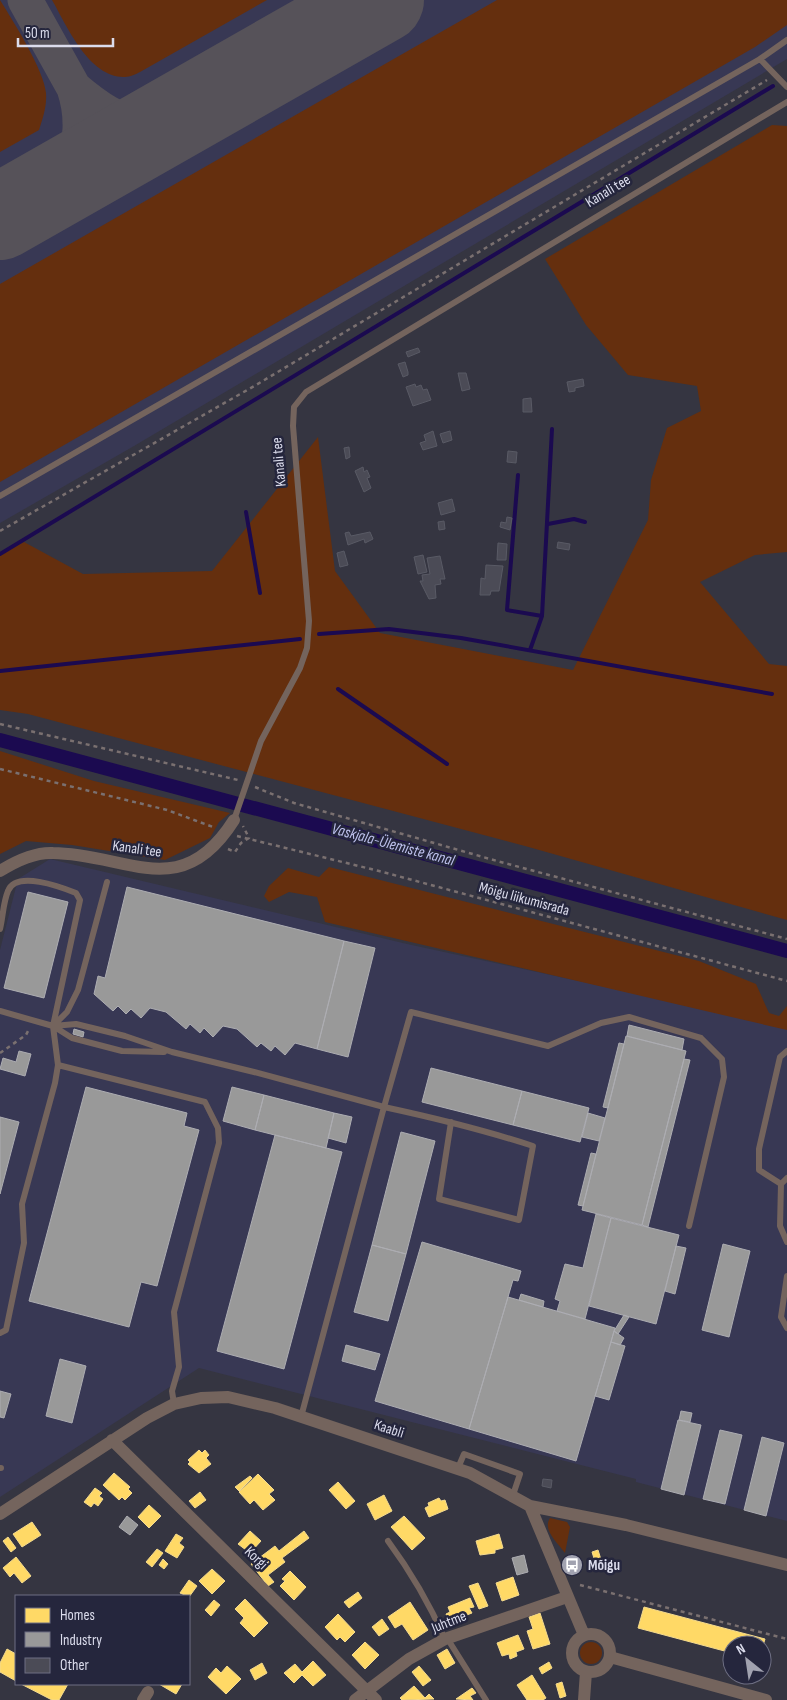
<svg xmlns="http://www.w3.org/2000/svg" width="787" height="1700" viewBox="0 0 787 1700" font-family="'Sofia Sans Condensed',sans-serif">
<rect width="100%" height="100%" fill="#353541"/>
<path fill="#383854" d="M0 0H787V59L134 446 0 523Z
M50 859 407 944 787 1026V1521L636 1482V1479L199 1368 0 1497V950L18 879Z"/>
<path fill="#652f0e" d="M0 0C13 21 44 70 46 93 47 106 43 118 39 130L0 152Z
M52 0H267L140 72C136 74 130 77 125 77 89 78 67 26 52 0Z
M497 0H787V25L755 47 0 482V284Z
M772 125 787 126V552L755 555 700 582 769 664 787 666V920L525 846 28 714 0 710V554L24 542 83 574 212 571 318 437 335 571 380 633 573 670 648 520 651 480 667 428 701 411 697 386 628 375 586 325 545 259Z
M0 751 94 781 230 813 219 822 210 838 165 860 72 845 26 841 0 854Z
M329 867 699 961 756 984 769 1013 779 1016 787 1006V1030L325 922 317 897 289 892 269 902 264 896 269 886 288 868 319 877Z
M550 1518 567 1522 570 1527 565 1553C558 1543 542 1530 550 1518Z
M580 1653a11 11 0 1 1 22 0a11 11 0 1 1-22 0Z"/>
<path fill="#ffd966" stroke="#f4da8e" d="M199 1450 202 1453 205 1450 209 1455 206 1458 211 1464 199 1473 188 1464 190 1462 188 1460Z
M114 1473 130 1487 128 1489 132 1493 125 1500 122 1497 119 1500 103 1485Z
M258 1474 274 1490 269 1494 275 1500 263 1510 254 1500 250 1504 239 1492Z
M250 1476 252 1478 239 1491 235 1487Z
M338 1482 355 1501 346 1509 329 1490Z
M95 1488 102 1493 99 1496 103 1499 98 1506 94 1503 91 1507 84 1502Z
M200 1492 206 1500 195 1508 189 1501Z
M384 1495 392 1511 375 1520 367 1504Z
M439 1498 441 1501 445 1500 448 1509 429 1517 425 1508 429 1506 428 1503Z
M149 1505 161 1516 149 1528 138 1517Z
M404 1516 425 1538 412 1550 391 1527Z
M32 1522 41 1535 22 1547 13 1534Z
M250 1531 261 1541 250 1553 238 1544Z
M304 1531 309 1538 282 1558 285 1562 268 1575 274 1582 268 1586 251 1564 275 1546 279 1551Z
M176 1534 183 1538 179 1543 184 1547 177 1558 165 1551Z
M499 1534 503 1548 495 1550V1553L480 1555 476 1541Z
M8 1537 16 1548 11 1552 3 1541Z
M157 1549 163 1553 152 1567 146 1562Z
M598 1550 603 1566 597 1568 592 1552Z
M16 1557 31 1576 22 1583 14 1573 10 1577 3 1568Z
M163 1559 168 1564 164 1569 159 1565Z
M212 1569 225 1581 212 1594 199 1581Z
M290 1571 306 1587 294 1600 280 1586 285 1581 282 1579Z
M513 1577 519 1595 502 1601 496 1583Z
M189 1580 197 1586 189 1597 180 1593Z
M478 1583 488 1606 479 1609 469 1586Z
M358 1592 362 1598 349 1608 344 1602Z
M470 1598 474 1607 469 1608 472 1613 449 1622 446 1614 450 1612 448 1607Z
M245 1599 268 1623 254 1637 240 1623 244 1618 235 1609Z
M214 1600 220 1605 211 1616 205 1610Z
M410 1602 428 1630 413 1640 402 1624 395 1628 388 1617Z
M644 1607 765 1639 762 1649V1645H732V1653L638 1628Z
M540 1613 550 1644 533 1649 527 1631 533 1629 529 1617Z
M338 1614 355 1632 345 1642 340 1637 337 1640 325 1627Z
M382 1619 389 1629 379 1636 372 1627Z
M518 1635 524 1649 516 1652 517 1656 510 1659 509 1654 502 1656 497 1643Z
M365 1642 379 1655 365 1669 352 1655Z
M7 1649 16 1654V1681L0 1672V1663Z
M447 1649 455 1663 445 1669 437 1655Z
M313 1661 326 1675 313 1686 302 1675 294 1683 284 1673 295 1664 302 1672Z
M549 1662 552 1668 542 1674 539 1668Z
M262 1663 267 1673 255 1680 250 1670Z
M227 1666 241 1679 226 1694 208 1677 216 1668 221 1673Z
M419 1666 431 1680 423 1686 412 1672Z
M532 1675 546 1698 543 1700H527L517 1685Z
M562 1682 566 1696 560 1698 556 1684Z
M21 1684H68L59 1700H52Z
M159 1684H182L176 1694Z
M414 1686 425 1698 429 1694 434 1699 402 1700 400 1698Z
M472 1688 476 1693 470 1696 473 1700 456 1699Z"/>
<path fill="#999" stroke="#adadb2" d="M127 887 344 941 317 1049 295 1043 285 1055 275 1046 271 1051 261 1043 257 1047 237 1029 223 1026 213 1037 204 1028 200 1033 190 1024 186 1029 166 1012 150 1008 141 1018 131 1009 126 1014 118 1006 113 1011 94 994 98 976 105 978Z
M28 892 68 902 44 998 4 988Z
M344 941 375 948 348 1057 317 1049Z
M629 1025 684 1039 682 1050 627 1036Z
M74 1029 84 1032 83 1037 73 1034Z
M626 1036 686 1051 642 1225 582 1210Z
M619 1043 624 1044 608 1108 603 1107Z
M19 1051 31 1054 25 1076 0 1069 3 1058 16 1062Z
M684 1059 690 1060 648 1227 642 1225Z
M431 1068 522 1091 513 1125 422 1102Z
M86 1087 187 1113 184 1126 199 1130 157 1286 141 1282 129 1327 29 1301Z
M232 1087 264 1095 255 1130 223 1121Z
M522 1091 589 1108 580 1142 513 1125Z
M264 1095 334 1113 326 1148 255 1130Z
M334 1113 352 1117 346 1143 328 1138Z
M588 1113 605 1118 599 1141 582 1137Z
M0 1117 19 1122 0 1194Z
M401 1132 435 1141 406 1254 372 1245Z
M275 1135 342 1152 284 1369 217 1351Z
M591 1153 596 1154 583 1206 578 1205Z
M596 1214 611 1218 585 1319 557 1311 560 1301 555 1299 565 1264 583 1268Z
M611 1218 679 1235 656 1324 589 1306Z
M422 1242 521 1271 518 1281 513 1280 469 1429 375 1401Z
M723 1244 750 1251 729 1337 702 1330Z
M372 1245 406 1254 388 1321 354 1312Z
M676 1246 686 1248 675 1294 665 1291Z
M521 1294 544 1301 543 1307 519 1300Z
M508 1297 615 1328 576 1461 469 1429Z
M624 1315 629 1317 618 1334 614 1331Z
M614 1331 624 1338 620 1345 611 1342Z
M611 1342 625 1346 609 1400 595 1396Z
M346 1345 380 1354 375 1370 342 1361Z
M60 1359 86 1366 72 1423 46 1416Z
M0 1391 11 1394 4 1418 0 1417Z
M681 1411 692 1413 690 1422 679 1420Z
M678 1420 701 1425 684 1495 661 1489Z
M720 1430 742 1435 725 1504 703 1499Z
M762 1437 784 1443 766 1516 744 1510Z
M127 1516 138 1525 130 1535 119 1527Z
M524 1555 528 1572 517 1575 512 1558Z"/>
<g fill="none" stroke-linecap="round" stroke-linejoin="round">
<path stroke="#1b0a50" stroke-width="4" d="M518 475 507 610 542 616
M246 512 260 593
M548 524 574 519 585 522
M0 554 773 86
M319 634 389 629 461 638 772 694
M530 650 542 616 552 429
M0 671 300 639
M338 689 447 764"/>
<path stroke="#1b0a50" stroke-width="14" d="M0 740 787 951"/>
<path stroke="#565259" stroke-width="35" d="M25 0 74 88C82 112 84 146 68 168 61 177 51 185 43 193
M74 88C94 105 120 125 148 125 157 125 166 121 175 118"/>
<path stroke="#565259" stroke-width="86" d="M0 217 381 0"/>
</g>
<path fill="#4b4b56" stroke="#595a65" d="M418 348 420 352 408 357 406 352Z
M405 362 408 372V375L403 377 398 364Z
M458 373H466L470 389 462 391Z
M583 379 584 386 575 388V391L569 392 567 382Z
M415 384 416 387 421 385 423 390 427 389 431 400 413 406 406 387Z
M531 398 532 412H523V399Z
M433 431 437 446 423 450 420 443 426 441 424 435Z
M450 431 452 440 443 443 440 434Z
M349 447 350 457 346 459 344 448Z
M508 451 517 452 516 463 507 462Z
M363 467 364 472 367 470 370 477 367 478 371 488 364 492 355 471Z
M452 499 455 511 441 515 438 503Z
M507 517 512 518 510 530 500 527 501 522 506 523Z
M444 521 445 529 439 530 438 522Z
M349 532 351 536 370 532 373 539 365 543 364 539 348 545 345 533Z
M558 542 570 544 569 550 557 548Z
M498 543 507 544 506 560H497Z
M344 551 348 565 340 567 337 553Z
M423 555 427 572 418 574 414 557Z
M440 556 445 579H440L441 584 435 585 436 598 429 599 420 581H423L422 575 430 574 427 558Z
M486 565 503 566 499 591H491L490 595H480L481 578 485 579Z
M543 1479 552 1480 551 1488 542 1486Z"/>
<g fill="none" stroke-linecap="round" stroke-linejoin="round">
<path stroke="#7a7070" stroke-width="2.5" stroke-dasharray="4 4" stroke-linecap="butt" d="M0 531 256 385 767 80
M0 724 238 780
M0 769 167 810 213 827
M255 787 294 803 497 861 787 939
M237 836 379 871 787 981
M228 849 235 852 241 843 249 838 243 826
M0 1053 26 1035 29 1029
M580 1585 787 1639"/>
<path stroke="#74645d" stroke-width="6" d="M760 59 787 87
M0 496 760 59 787 40
M234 820 261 741 300 668 307 648 309 621 293 426 294 407 306 392 787 102
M0 929C3 917 3 903 8 891 16 870 61 887 76 893L80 900 53 1026 58 1065 55 1083 22 1204 24 1243 6 1330 0 1333
M0 1011 53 1026 72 1038 122 1051 164 1052
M53 1026 76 1024 125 1036 172 1052 254 1072 384 1107 411 1012 548 1046 601 1023 629 1017 701 1038 722 1059 724 1077 689 1226
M53 1026 67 1012 78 990 107 882
M58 1065 205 1102 218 1128 219 1143 174 1312 179 1367 172 1391 174 1404
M787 1178 781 1184 780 1226 787 1242
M781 1184 759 1170V1149L780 1057 787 1051
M787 1276 781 1317 787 1328
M301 1417 384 1107C435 1118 484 1130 533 1146L519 1220 439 1199 451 1122
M0 1468H1
M458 1468 464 1454 520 1474 513 1495
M388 1541C411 1572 429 1603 445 1639
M447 1638 486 1700"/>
<path stroke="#74645d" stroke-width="12" d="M0 871C16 861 34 852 53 853 128 854 181 904 234 820
M112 1440 376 1700
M530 1506 584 1635
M0 1514 147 1418 174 1404 201 1398 228 1397 275 1408 470 1473 530 1506 626 1525 787 1565
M572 1653a19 19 0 1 1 38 0a19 19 0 1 1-38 0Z
M610 1657 766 1700
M143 1700 148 1692
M355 1700 409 1659 445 1639 567 1597
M584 1700 586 1672"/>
</g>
<defs>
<g id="bus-disc" transform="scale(1.125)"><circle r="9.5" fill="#a1a2b0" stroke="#25263d"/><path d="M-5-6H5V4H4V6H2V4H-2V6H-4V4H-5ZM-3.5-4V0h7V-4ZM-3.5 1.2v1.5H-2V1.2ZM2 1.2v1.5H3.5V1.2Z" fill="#fff"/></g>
</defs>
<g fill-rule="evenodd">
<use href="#bus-disc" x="572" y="1565"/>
</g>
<g text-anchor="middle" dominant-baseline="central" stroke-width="5" stroke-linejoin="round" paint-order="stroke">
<g font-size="15" fill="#dbdcec" stroke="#25263d">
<text transform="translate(608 191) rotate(-31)">Kanali tee</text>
<text transform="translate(279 462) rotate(-95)">Kanali tee</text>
<text transform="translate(137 849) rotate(8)">Kanali tee</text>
<text transform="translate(524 899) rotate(15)">Mõigu liikumisrada</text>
<text transform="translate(389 1429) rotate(18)">Kaabli</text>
<text transform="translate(256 1558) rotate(44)">Korgi</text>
<text transform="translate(449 1622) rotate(-22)">Juhtme</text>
</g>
<g font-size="15" font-weight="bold" fill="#dbdcec" stroke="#25263d" text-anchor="start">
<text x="588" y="1565">Mõigu</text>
</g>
<g font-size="16" font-style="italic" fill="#bdc1ec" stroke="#25263d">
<text transform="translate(393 845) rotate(15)">Vaskjala-Ülemiste kanal</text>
</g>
</g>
<rect x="15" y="1595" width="175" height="90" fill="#25263d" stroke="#6e6f83"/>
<rect x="25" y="1608" width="25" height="15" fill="#ffd966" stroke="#6e6f83"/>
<text x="60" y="1620" font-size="15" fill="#dbdcec">Homes</text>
<rect x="25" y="1632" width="25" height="15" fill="#999999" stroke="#6e6f83"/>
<text x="60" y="1645" font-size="15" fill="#dbdcec">Industry</text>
<rect x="25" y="1658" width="25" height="15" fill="#4b4b56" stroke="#6e6f83"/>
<text x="60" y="1670" font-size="15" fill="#dbdcec">Other</text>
<g transform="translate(747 1660) rotate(330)"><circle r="24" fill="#25263d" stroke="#6e6f83"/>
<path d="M0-4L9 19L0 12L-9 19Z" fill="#a1a2b0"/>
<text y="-8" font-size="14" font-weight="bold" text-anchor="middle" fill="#dbdcec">N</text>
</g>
<path d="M18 38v8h95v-8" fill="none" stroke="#dbdcec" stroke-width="2.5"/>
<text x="25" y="38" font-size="15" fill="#dbdcec" stroke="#25263d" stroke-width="4" paint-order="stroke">50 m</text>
</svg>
